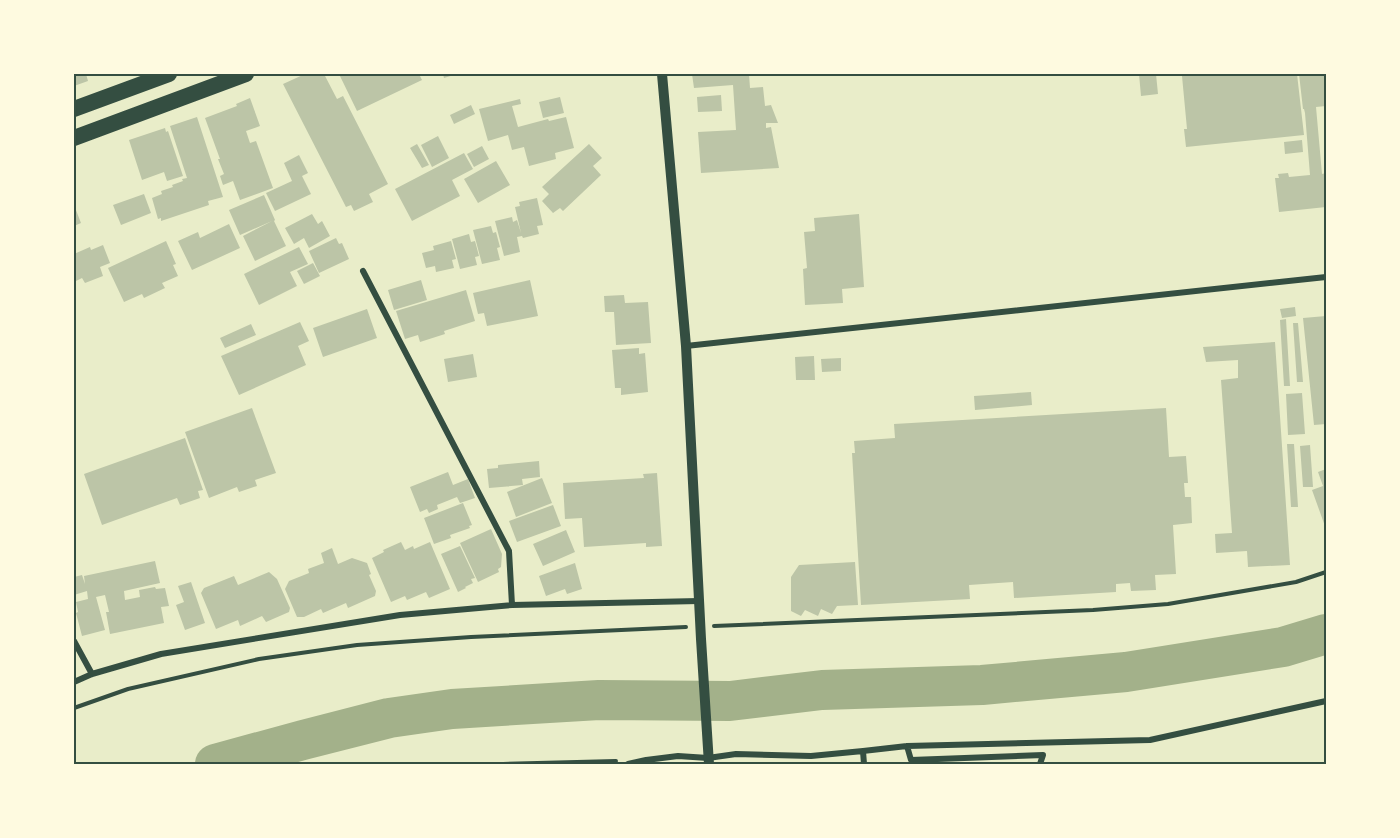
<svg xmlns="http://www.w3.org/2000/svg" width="1400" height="838" viewBox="0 0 1400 838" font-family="Lora,serif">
<rect width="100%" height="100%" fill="#e9edc9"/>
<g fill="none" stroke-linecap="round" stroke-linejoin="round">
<path stroke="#a3b18a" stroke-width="40" d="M215 764 303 740 389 718 452 709 599 700 730 701 822 690 982 685 1126 672 1283 647 1326 634"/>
</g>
<path fill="#bcc5a7" d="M74 74H86L88 81 74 86Z
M305 74H324L337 99 343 96 388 184 369 194 373 202 354 211 351 205 346 207 283 84Z
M339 74H419L422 80 357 111Z
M443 74H457L444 78Z
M692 74H749L750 88 763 87 765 106 771 105 778 123H766V128L771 127 779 168 701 173 698 132 736 130 733 85 694 88Z
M1139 74H1156L1158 94 1141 96Z
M1208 74H1297L1304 135 1186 147 1184 129H1187L1182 76Z
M1299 74H1326V106L1316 107 1322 174 1326 173V207L1279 212 1275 178H1279L1278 174 1288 173 1289 177 1310 175 1305 113 1304 109H1303Z
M721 95 722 111 698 112 697 97Z
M560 97 564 113 543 118 539 102Z
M250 98 260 126 246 131 250 143 256 141 273 188 240 200 233 181 223 185 220 176 224 174 218 159H220L205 118 237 106 236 104Z
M520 99 521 104 512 106 518 127 548 119 549 121 566 117 574 148 555 153 556 159 529 166 524 147 512 150 508 135 488 141 479 109Z
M471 105 475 114 454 124 450 115Z
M197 117 223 197 208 201 209 205 161 221V218L158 219 152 198 162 194 161 191 173 187 172 185 183 181 182 179 187 178 170 126Z
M165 128 166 132 168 131 183 176 167 181 164 172 142 180 129 140Z
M438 136 449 158 432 167 421 145Z
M1302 140 1303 152 1285 154 1284 142Z
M417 144 429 165 422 168 410 148Z
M589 144 602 158 593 166 601 175 563 211 560 208 553 213 542 201 549 194 542 187Z
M482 146 489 159 474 167 467 154Z
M464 153 473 169 452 180 460 196 412 221 395 189Z
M299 155 308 173 302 176 311 194 275 211 266 193 292 181 284 163Z
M496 161 510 185 478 203 464 179Z
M144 194 151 213 121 225 113 205Z
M264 195 275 220 274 221 286 246 255 261 243 236 272 221 240 235 229 210Z
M537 198 543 225 537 226 539 234 523 238 522 236 517 237 520 252 504 256 495 221 512 217 513 222 517 220 521 233 515 207 520 206 519 202Z
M74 205 81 223 74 226Z
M312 214 318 224 322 221 330 236 309 248 304 238 294 244 285 228Z
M859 214 864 287 842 289 843 303 805 305 803 269 807 268 804 232 815 231 814 218Z
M229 224 240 248 192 270 178 241 198 232 200 238Z
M491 226 493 233 496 232 500 247 497 248 500 260 482 264 473 230Z
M469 234 471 242 475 241 479 256 475 257 477 265 460 269 452 239Z
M336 238 339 244 342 243 349 259 319 273 309 251Z
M166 241 176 264 173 265 178 276 162 283 165 288 144 298 142 294 124 302 108 268Z
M451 241 456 259 452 260 454 268 436 272 435 266 426 268 422 253 434 250 433 246Z
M103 245 110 263 100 267 103 276 85 283 82 278 74 282V254L90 247 91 250Z
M299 247 308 264 290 272 297 286 259 305 244 274Z
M313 263 320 276 304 284 297 271Z
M421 280 427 300 394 310 388 290Z
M530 280 538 316 487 326 484 313 478 314 473 293Z
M466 290 475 321 444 331 445 334 420 342 418 335 405 339 396 311Z
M624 295 625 303 648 302 651 343 616 345 614 312H605L604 296Z
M1295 307 1296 316 1282 318 1280 309Z
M367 309 377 338 323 357 313 328Z
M1326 316V424L1314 425 1303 318Z
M1286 319 1290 386H1284L1280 320Z
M300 322 309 341 298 346 306 365 239 395 221 356Z
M1293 323H1298L1303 382H1297Z
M251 324 256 335 225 348 220 338Z
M1275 342 1290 565 1248 567 1247 551 1216 553 1215 534 1232 533 1221 380 1238 378V360L1206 362 1203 347Z
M639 348V354L645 353 648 392 621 395V388H615L612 350Z
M473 354 477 377 448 382 444 359Z
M814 356 815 380H796L795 357Z
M841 358V371L822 372 821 359Z
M1031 392 1032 405 975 410 974 396Z
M1302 393 1305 434 1288 435 1286 394Z
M252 408 276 473 255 480 257 486 239 492 237 487 209 498 185 432Z
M1166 408 1169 457 1186 456 1188 483H1184L1185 497H1191L1192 523 1173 525 1176 574 1155 575 1156 590 1131 591 1130 583 1116 584V592L1014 598 1013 582 969 585 970 599 861 605 852 453H855L854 441 895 438 894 424Z
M185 438 203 490 198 491 200 498 180 505 177 498 102 525 84 474Z
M1287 444H1294L1298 507H1291Z
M1310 445 1313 487H1303L1300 446Z
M539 461 540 477 522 479 523 485 489 488 487 469 498 468V465Z
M1326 469V529L1312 490 1323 486 1318 472Z
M448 472 453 485 468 479 475 498 460 503 457 497 437 505 438 509 429 513 427 509 420 512 410 487Z
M657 473 662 546 646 547V543L584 547 582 518 565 519 563 483 644 478 643 474Z
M542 478 552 503 516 517 507 492Z
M463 503 472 525 469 526 470 528 450 535 451 538 434 544 424 518Z
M553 505 561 526 517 542 509 521Z
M491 529 502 554 501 567 498 569 499 572 478 582 460 543Z
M566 530 575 552 543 566 533 544Z
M401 542 405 550 413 546 414 549 430 542 450 589 429 598 426 592 407 600 405 596 391 602 372 558 384 552 383 550Z
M460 546 475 578 471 579 473 583 465 587 466 588 458 592 441 554Z
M332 548 338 564 352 558 367 563 371 574 369 575 376 591 375 596 348 608 346 603 323 613 321 609 304 617H297L285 589 289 581 309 573 308 569 324 563 321 553Z
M155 561 160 583 124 591 125 600 140 597 139 590 155 587 156 589 165 588 169 606 161 607 164 623 110 634 106 612H109L105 595 96 597 105 630 82 636 76 613 78 612 76 602 88 599 87 591 74 595V577L82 575 85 584 84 576Z
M855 562 858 605 837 606 832 614 821 609 818 616 805 610 801 616 791 611V577L799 565Z
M575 563 582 589 567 594 565 589 546 596 539 576Z
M269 572 277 579 290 608 289 612 266 622 262 616 240 626 238 620 216 629 201 593 204 588 234 576 238 585Z
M191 582 205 623 185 630 176 605 184 602 178 586Z"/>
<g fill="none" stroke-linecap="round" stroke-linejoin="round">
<path stroke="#344e41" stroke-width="4" d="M714 626 1093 610 1168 604 1296 582 1326 572
M74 708 128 689 259 659 357 645 471 637 686 627
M503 764 616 761"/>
<path stroke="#344e41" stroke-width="6" d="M363 271 509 551 512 605
M686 346 1326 277
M74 641 92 674
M74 682 92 674 161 654 400 615 512 605 699 601
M907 746 911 760 1043 755 1040 764
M863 751 864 764
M628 764 646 760 678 756 708 758 736 754 811 756 863 751 907 746 1150 740 1326 701"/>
<path stroke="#344e41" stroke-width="10" d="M662 74 686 346 701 639 709 764"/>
<path stroke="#344e41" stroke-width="16" d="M74 109 169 74
M74 138 246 74"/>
</g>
<rect width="1400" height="838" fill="none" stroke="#fefae0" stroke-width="150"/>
<rect x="75" y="75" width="1250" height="688" fill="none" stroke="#344e41" stroke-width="2"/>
</svg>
